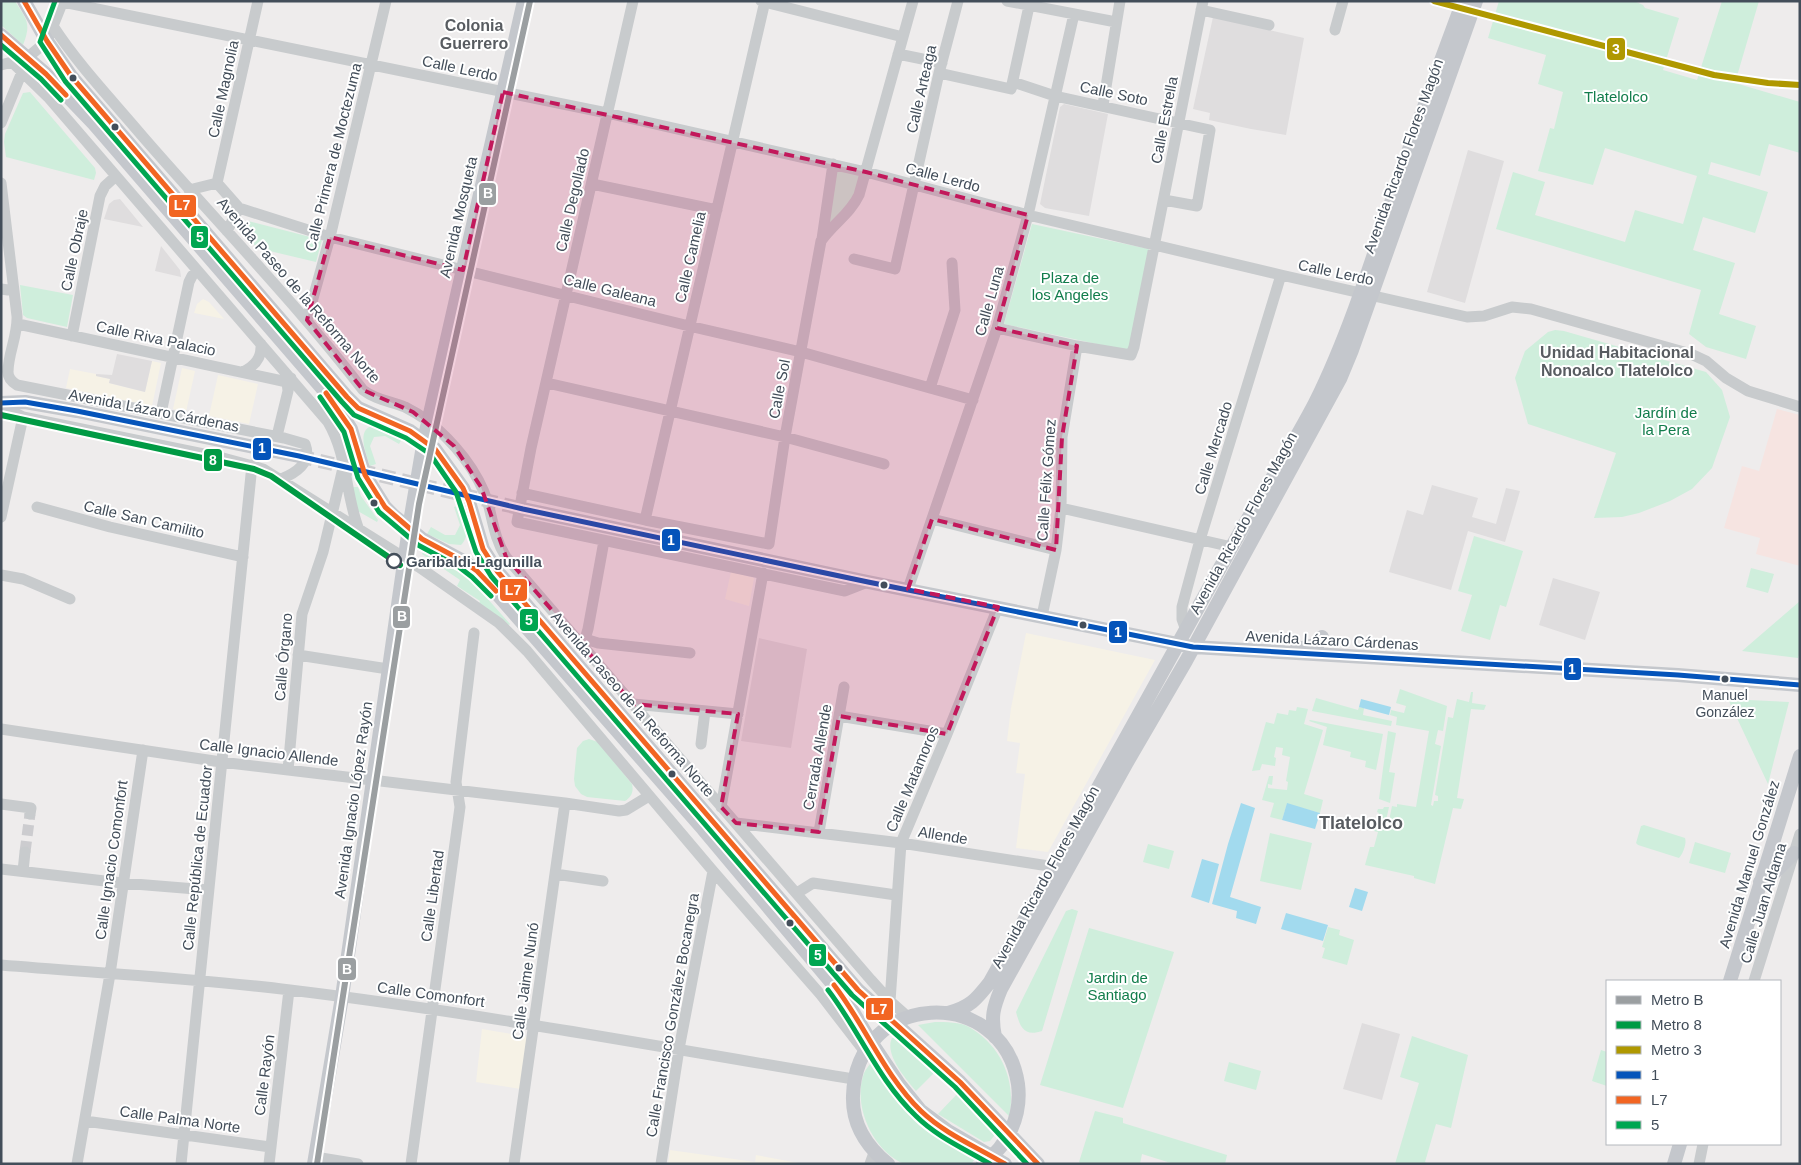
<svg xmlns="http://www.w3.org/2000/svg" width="1801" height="1165" viewBox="0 0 1801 1165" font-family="Helvetica,sans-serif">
<rect width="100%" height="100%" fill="#eeecec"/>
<path fill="#f6f2e6" d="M203 299 209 302 224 319 194 313 197 304Z
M152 361 161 363 152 406 66 388 70 369 96 374V376L110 379 109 383 145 392Z
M182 368 195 371 186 412 173 409Z
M218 375 258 384 249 424 209 416Z
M731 572 754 578 749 606 725 599Z
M1026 633 1155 660 1048 852 1016 848 1025 774 1016 773 1020 743 1007 741 1011 708Z
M482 1029 529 1037 521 1089 476 1082Z
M670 1150 755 1162 756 1155 804 1164H668Z"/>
<path fill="#dfddde" d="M1213 17 1304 38 1286 135 1251 129 1209 120 1210 113 1193 109Z
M1064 104 1108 114 1089 216 1045 208 1040 204 1060 107Z
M1468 150 1504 161 1465 303 1427 292Z
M120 199 143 227 104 219 109 204 114 200Z
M161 246 180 270 181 277 155 271Z
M117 354 152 361 145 392 109 383 110 379 96 376V374L112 375Z
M1432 485 1478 498 1472 517 1496 524 1506 488 1520 491 1505 542 1468 531 1451 590 1389 572 1407 510 1423 515Z
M1553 578 1600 592 1585 640 1539 625Z
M759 638 807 649 791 748 741 741Z
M1362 1023 1400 1034 1382 1100 1343 1089Z"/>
<path fill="#f6e4e1" d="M1777 409 1800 415V566L1756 554 1760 538 1724 528 1742 466 1759 471Z"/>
<path fill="#cfeedc" d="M1 1H15C26 19 32 23 23 45L1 25Z
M1499 1H1634L1643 5 1645 8 1679 18 1663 70 1697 80 1722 1H1759L1735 83 1800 102V153L1769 144 1760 176 1711 162 1708 174 1768 192 1755 233 1703 217 1693 250 1735 263 1719 314 1756 326 1746 359 1706 347 1689 334 1701 290 1496 229 1513 172 1545 182 1535 215 1625 242 1635 210 1683 224 1697 176 1605 148 1593 185 1538 171 1550 128 1554 129 1563 92 1538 84 1546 55 1488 38Z
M30 92 95 168 96 173 94 180 6 157 4 142 5 134 23 93Z
M836 169 864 177 859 193 829 225Z
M248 221 322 240 316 262 257 248 242 230V225Z
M1032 224 1149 249 1129 351 1004 324Z
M20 285 73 295 67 327 27 318 23 315Z
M1555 330 1564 331 1706 372 1722 390 1730 417 1712 468 1692 489 1670 501 1639 513 1622 517 1594 518 1616 453 1528 424 1515 378 1525 351 1548 332Z
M375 425 394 432 403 437 399 444 385 436 374 437 370 446 376 464 370 466C366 453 355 428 375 425Z
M352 487H358L361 496 378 520 377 522 356 510Z
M461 505C464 518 472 534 461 545L449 544 427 534 431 527 445 535H455L460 525 454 507Z
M1474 536 1523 551 1506 607 1500 605 1490 640 1461 631 1472 595 1458 591Z
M423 552 460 571 470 579 510 624 509 625 479 604 480 601 457 586 460 580 422 554Z
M1751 568 1774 574 1768 593 1746 587Z
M1800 601V652L1798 658 1742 651Z
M1400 689 1447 706 1443 731 1438 730 1435 744 1441 746 1431 805 1433 806 1434 801H1438V796L1435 795 1448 717 1453 718 1457 699 1469 702 1471 692H1473L1472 703 1486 705 1484 710 1471 709 1457 798 1464 799 1461 809 1453 808 1435 884 1414 878V876L1365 865 1370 847H1374L1378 832 1374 831 1379 813 1377 812 1378 809H1383L1384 807H1389L1385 825 1388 826 1392 806 1397 807V804L1416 807 1429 731 1396 725 1397 717 1390 715 1391 710 1404 713 1406 706 1396 703Z
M1316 698 1358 710 1359 707 1364 708 1363 715 1392 721 1391 726 1312 711Z
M1728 699 1789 702 1768 784Z
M1297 707 1308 709 1304 724 1323 730 1304 794 1323 800 1320 813 1287 804 1282 820 1270 817 1274 803 1262 800 1269 776H1273L1272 785 1268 784V788L1287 790 1288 782 1286 781 1290 757 1282 755 1283 748 1276 747 1274 757 1276 758 1275 766 1262 764 1260 770 1252 771 1266 722 1274 724 1277 713 1288 715 1289 710 1296 711Z
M1310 720 1383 734 1376 770 1365 767 1366 761 1350 757 1351 752 1323 745 1327 727 1309 721Z
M1388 731 1396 733 1389 772 1395 773 1390 803 1379 799Z
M589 739 598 742 632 784C634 792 631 797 625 801L587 797 581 794 575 786 574 779 577 748 583 741Z
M1644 825 1685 838C1687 843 1683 854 1679 858L1638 845 1636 843 1641 826Z
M1270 833 1312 843 1301 890 1260 881Z
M1695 842 1731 853 1725 873 1689 863Z
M1148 844 1174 851 1169 869 1143 862Z
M1072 909 1078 911 1042 1031C1024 1037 1020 1027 1016 1012L1066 911Z
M1328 927 1340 930 1339 935 1354 940 1347 965 1322 958 1325 948 1322 947Z
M1089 928 1174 952 1123 1108 1040 1085Z
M935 1022C946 1022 960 1022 969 1027 1001 1045 1017 1082 1009 1116L918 1025Z
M1412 1036 1468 1055 1451 1128 1436 1124 1425 1162 1429 1164H1395L1419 1083 1400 1077Z
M892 1038H899L937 1070 916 1091C906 1079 884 1054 892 1038Z
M1601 1050 1607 1052V1086L1592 1081Z
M873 1060 898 1101 922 1126 974 1160 972 1163 904 1164C873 1151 852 1106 864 1073 866 1069 870 1064 873 1060Z
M1229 1062 1261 1071 1256 1090 1224 1081Z
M959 1092 993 1131 994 1136 990 1141 984 1142 938 1114Z
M1095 1111 1123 1118V1123L1227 1155 1225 1164H1174L1142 1154 1140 1164H1081L1079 1162Z"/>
<path fill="#a2daee" d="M1361 699 1391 707 1389 715 1359 707Z
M1241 803 1255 808 1230 897 1261 907 1256 924 1236 918 1237 911 1212 904 1228 844Z
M1287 803 1320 813 1315 829 1282 820Z
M1202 859 1219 864 1209 903 1191 897Z
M1355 888 1368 892 1362 911 1349 907Z
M1286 913 1328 925 1323 941 1281 929Z"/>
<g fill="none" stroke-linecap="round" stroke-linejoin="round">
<path stroke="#cccccf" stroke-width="11" stroke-dasharray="11 5.5" stroke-linecap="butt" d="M25 852 30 814"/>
<path stroke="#cccccf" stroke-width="14" stroke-dasharray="14 7" stroke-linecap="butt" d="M299 456 523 509"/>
<path stroke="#c8cbcd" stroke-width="11" d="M633 1 531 448 517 522 845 591 868 582
M761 1 903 37
M1007 1 1116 22
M1447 1 1469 7
M63 2 607 113 866 172 1028 215 1281 275 1467 317 1484 316 1512 307 1531 309 1691 354 1706 361 1726 378 1748 391 1800 407
M1201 10 1269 25
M53 26C79 66 113 101 144 138 217 222 295 302 363 390 376 400 390 401 405 407 413 411 421 416 428 421 454 442 478 471 488 503 493 522 495 540 506 557L871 980 890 1001 908 1017
M1335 30 1343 1
M898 54 942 63
M12 62 48 97 328 422C348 456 345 494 359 530
M1 65 27 58 47 41 63 1
M939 73 1011 89 1029 6
M1013 82 1055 96 1210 130 1197 206 1164 200
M1103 105 1120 1
M1 123 24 67
M1 183 17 316C18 335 8 353 8 372 8 378 12 382 17 385L284 438 305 444C312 463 296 473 281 479
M217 183 258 1
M217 183 239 208
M592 184 717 210
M189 190 217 183
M239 208 330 237 689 326 801 352 973 400
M227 231 239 208
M822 239 833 164
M854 259 895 269 939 73 958 1
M1 289 8 290
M307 320 330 237 386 1
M18 324 287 382
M997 328 1077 346 1131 355 1134 347 1203 1
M72 336 100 196 105 186 116 176
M243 372C255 366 262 358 261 344
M547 383 785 437 884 464
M930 388 955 310 952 263
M1 406 23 417 223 458 263 469 419 567 499 623 527 651 713 871 821 995 865 1052
M161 413 189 282 192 276 197 270
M277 436 288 391 287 382 291 378
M522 493 645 520 769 544 785 437 821 241C834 223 850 214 859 195L913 1
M37 507 110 527 243 557
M1061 508 1232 547
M1 517 23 417
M932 519 1056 550
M645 520 765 1
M1 575 23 579 70 599
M908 589 997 328 1028 215 1074 14
M1042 616 1056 550 1061 508 1062 437 1077 346
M1186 630 1182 619V607L1200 540 1281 275
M585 639 598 643 690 653
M580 641 585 639 588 629 604 541
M298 655 388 669
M633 704 738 714
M839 716 947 734
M1 729 221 762 565 803 619 811 626 810 649 796
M701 744 705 711
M288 770 302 614 323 552 343 468
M1 804 31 808 30 814
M721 807 763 573
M736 823 901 843 1055 867
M819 832 844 687
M1 869 122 883 208 890
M23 871 25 852
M555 874 603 881
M797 893 813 883 896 895
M1 965C97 973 194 978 290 990 479 1013 666 1048 853 1079
M1754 981 1800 834
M890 1001 901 843 947 734 998 607
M85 1121 270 1147
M315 1157 358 1164
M77 1164 110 974 143 750
M181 1164 252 465
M269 1164 289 990
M411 1164 460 807 456 782 474 633
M514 1164 565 803
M661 1164 679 1049 713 871
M870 1164 874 1153
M1699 1164 1703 1144"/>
<path stroke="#c4c7cc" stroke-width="14" d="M24 1 47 41 71 76 347 397 358 408 410 431 435 449 463 488 469 502 483 549 497 571 858 990 960 1082 1038 1164
M1 35 46 74 94 124 334 402 351 429 365 475 385 507 394 516 422 539 463 561 477 571 703 829 846 1000 871 1042 899 1084 920 1110 948 1131 1005 1164
M1 403 25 402 77 411 299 456
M523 509 868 582 1193 647 1678 675 1800 685
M1295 650 1318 644 1322 637
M1760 882 1774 873 1794 853
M1730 981 1800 756
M948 1013C970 1007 976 1000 990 982 1071 838 1150 694 1230 550 1257 501 1289 453 1315 403 1349 335 1374 254 1398 182 1418 121 1441 61 1463 1
M995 1037C991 1017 993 1008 1001 989L1126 764 1186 661 1340 379 1352 350 1476 1
M314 1164 342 997 409 528 424 440 524 1
M888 1164C867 1147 852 1124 853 1096 856 990 1003 984 1018 1084 1022 1116 1008 1145 983 1164
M1674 1164 1680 1144"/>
<g stroke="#fff" stroke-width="9">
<path id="bus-1" d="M1 403 25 402 77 411 299 456 523 509 868 582 1193 647 1678 675 1800 685"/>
</g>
<g stroke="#fff" stroke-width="9">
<path id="bus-2" d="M24 1 47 41 71 76 347 397 358 408 410 431 435 449 463 488 469 502 483 549 497 571 858 990 960 1082 1038 1164
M1 35 46 74 66 95
M326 393 351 429 365 475 385 507 422 539 463 561 477 571 496 591
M834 985C865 1025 884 1075 921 1111 945 1134 977 1147 1005 1164"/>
</g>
<g stroke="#fff" stroke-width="9">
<path id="bus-3" d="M55 1 40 42 65 81 342 402 354 415 406 438 430 454 456 492 476 552 491 576 852 995 955 1087 1027 1164
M1 45 41 79 61 100
M320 397 344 432 358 478 379 512 418 545 459 567 472 577 491 596
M828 990C859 1030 878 1080 916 1116 937 1137 965 1149 990 1164"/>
</g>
<use href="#bus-1" stroke="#0554ba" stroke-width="5"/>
<use href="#bus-2" stroke="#f26522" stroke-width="5"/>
<use href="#bus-3" stroke="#00a651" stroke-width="5"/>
<g stroke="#fff" stroke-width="10">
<path id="metro-1" d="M317 1164 419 504 530 1"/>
</g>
<g stroke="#fff" stroke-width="10">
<path id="metro-2" d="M1 415 254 469 271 476 400 565"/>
</g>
<g stroke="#fff" stroke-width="10">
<path id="metro-3" d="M1434 1 1714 75 1768 83 1800 85"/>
</g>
<use href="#metro-1" stroke="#9b9fa1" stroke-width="6"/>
<use href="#metro-2" stroke="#009a44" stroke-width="6"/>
<use href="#metro-3" stroke="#af9800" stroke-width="6"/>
</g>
<path fill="#c2185b" fill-opacity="0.2" stroke="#c2185b" stroke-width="4" stroke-dasharray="10 6" stroke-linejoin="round" d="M503 92 866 172 1028 215 997 328 1077 346 1062 437 1056 550 932 519 908 589 998 607 947 734 839 716 819 832 736 823 721 807 738 714 633 704 506 557 481 487 454 446 413 412 363 390 307 320 330 237 463 270Z"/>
<g fill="#434e5a" stroke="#fff" stroke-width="2">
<circle cx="73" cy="78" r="4.5"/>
<circle cx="115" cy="127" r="4.5"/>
<circle cx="374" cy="503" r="4.5"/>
<circle cx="884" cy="585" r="4.5"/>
<circle cx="1083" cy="625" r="4.5"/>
<circle cx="1725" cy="679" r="4.5"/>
<circle cx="672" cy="774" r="4.5"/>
<circle cx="790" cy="923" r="4.5"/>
<circle cx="839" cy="968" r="4.5"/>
</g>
<circle fill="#fff" stroke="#434e5a" stroke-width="2.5" cx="394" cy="561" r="7"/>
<g text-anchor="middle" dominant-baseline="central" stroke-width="4" stroke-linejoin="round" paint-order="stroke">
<g font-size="14" fill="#434e5a" stroke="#fff">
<text x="1725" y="695">Manuel<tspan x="1725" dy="17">González</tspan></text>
</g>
<g font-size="15" fill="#434e5a" stroke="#fff">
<text transform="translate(460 68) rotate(12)">Calle Lerdo</text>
<text transform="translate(223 89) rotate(-78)">Calle Magnolia</text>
<text transform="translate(921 89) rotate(-77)">Calle Arteaga</text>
<text transform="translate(1114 93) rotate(12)">Calle Soto</text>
<text transform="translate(1164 120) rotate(-79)">Calle Estrella</text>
<text transform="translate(1403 156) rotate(-70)">Avenida Ricardo Flores Magón</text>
<text transform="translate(333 157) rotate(-76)">Calle Primera de Moctezuma</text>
<text transform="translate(943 177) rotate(15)">Calle Lerdo</text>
<text transform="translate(572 200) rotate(-77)">Calle Degollado</text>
<text transform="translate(458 217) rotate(-77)">Avenida Mosqueta</text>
<text transform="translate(74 250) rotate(-78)">Calle Obraje</text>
<text transform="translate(690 257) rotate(-77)">Calle Camelia</text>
<text transform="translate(1336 272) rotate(12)">Calle Lerdo</text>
<text transform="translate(299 290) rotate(49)">Avenida Paseo de la Reforma Norte</text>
<text transform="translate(610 290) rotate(14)">Calle Galeana</text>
<text transform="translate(989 301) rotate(-74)">Calle Luna</text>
<text transform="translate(156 338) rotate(12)">Calle Riva Palacio</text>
<text transform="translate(779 389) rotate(-79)">Calle Sol</text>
<text transform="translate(154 410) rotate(11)">Avenida Lázaro Cárdenas</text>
<text transform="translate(1213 448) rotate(-73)">Calle Mercado</text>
<text transform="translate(1046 480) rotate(-86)">Calle Félix Gómez</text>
<text transform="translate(144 519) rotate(13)">Calle San Camilito</text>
<text transform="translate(1243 523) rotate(-61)">Avenida Ricardo Flores Magón</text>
<text transform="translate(1332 640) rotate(3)">Avenida Lázaro Cárdenas</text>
<text transform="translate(283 657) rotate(-85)">Calle Órgano</text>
<text transform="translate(633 704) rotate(49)">Avenida Paseo de la Reforma Norte</text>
<text transform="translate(269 752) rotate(7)">Calle Ignacio Allende</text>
<text transform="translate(817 757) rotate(-80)">Cerrada Allende</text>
<text transform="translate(912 779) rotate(-67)">Calle Matamoros</text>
<text transform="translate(353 800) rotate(-82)">Avenida Ignacio López Rayón</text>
<text transform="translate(943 835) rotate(9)">Allende</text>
<text transform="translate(197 858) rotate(-84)">Calle República de Ecuador</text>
<text transform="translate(111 860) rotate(-82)">Calle Ignacio Comonfort</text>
<text transform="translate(1749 864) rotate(-73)">Avenida Manuel González</text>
<text transform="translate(1045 877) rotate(-61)">Avenida Ricardo Flores Magón</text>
<text transform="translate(432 896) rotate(-82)">Calle Libertad</text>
<text transform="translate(1763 903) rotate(-73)">Calle Juan Aldama</text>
<text transform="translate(525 981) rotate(-82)">Calle Jaime Nunó</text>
<text transform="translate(431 994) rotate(8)">Calle Comonfort</text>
<text transform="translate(672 1015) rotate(-80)">Calle Francisco González Bocanegra</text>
<text transform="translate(264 1075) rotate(-83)">Calle Rayón</text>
<text transform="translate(180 1119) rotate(8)">Calle Palma Norte</text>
</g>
<g font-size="15" fill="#127d4c" stroke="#fff">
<text x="1616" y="96">Tlatelolco</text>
<text x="1070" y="277">Plaza de<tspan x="1070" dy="17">los Angeles</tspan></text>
<text x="1666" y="412">Jardín de<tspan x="1666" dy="17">la Pera</tspan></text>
<text x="1117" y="977">Jardin de<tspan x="1117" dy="17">Santiago</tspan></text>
</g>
<g font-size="15" font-weight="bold" fill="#434e5a" stroke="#fff" text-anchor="start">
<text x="406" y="561">Garibaldi-Lagunilla</text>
</g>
<g font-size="16" font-weight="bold" fill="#585c61" stroke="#fff">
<text x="474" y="25">Colonia<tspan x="474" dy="18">Guerrero</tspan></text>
<text x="1617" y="352">Unidad Habitacional<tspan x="1617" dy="18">Nonoalco Tlatelolco</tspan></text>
</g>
<g font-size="18" font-weight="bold" fill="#585c61" stroke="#fff">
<text x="1361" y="823">Tlatelolco</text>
</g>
</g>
<g stroke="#fff" stroke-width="2">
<rect x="1606" y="37" width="20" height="24" rx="5" fill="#af9800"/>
<rect x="478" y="182" width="19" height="24" rx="5" fill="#9b9fa1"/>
<rect x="168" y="194" width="29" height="24" rx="5" fill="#f26522"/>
<rect x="190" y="225" width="19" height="24" rx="5" fill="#00a651"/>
<rect x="252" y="437" width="20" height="24" rx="5" fill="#0554ba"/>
<rect x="203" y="448" width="20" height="24" rx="5" fill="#009a44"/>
<rect x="661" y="528" width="20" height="24" rx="5" fill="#0554ba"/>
<rect x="499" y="578" width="29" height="24" rx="5" fill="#f26522"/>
<rect x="392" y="605" width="19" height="24" rx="5" fill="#9b9fa1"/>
<rect x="519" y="608" width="20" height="24" rx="5" fill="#00a651"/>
<rect x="1108" y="620" width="20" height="24" rx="5" fill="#0554ba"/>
<rect x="1563" y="657" width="19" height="24" rx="5" fill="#0554ba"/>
<rect x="808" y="943" width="19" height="24" rx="5" fill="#00a651"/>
<rect x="337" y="957" width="20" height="24" rx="5" fill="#9b9fa1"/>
<rect x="865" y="997" width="29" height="24" rx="5" fill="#f26522"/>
</g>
<g font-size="14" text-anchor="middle" font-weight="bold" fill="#fff">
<text x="1616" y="54">3</text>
<text x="488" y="198">B</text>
<text x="182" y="210">L7</text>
<text x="200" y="242">5</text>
<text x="262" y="453">1</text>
<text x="213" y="465">8</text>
<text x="671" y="545">1</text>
<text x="513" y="595">L7</text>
<text x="402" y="621">B</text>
<text x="529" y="625">5</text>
<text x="1118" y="637">1</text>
<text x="1572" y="674">1</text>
<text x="818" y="960">5</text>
<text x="347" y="974">B</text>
<text x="879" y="1014">L7</text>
</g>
<rect width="1801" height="1165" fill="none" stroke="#434e5a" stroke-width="5"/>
<rect x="1606" y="980" width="175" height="165" fill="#ffffff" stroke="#b4b8bd"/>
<rect x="1616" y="996" width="25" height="8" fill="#9b9fa1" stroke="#b4b8bd"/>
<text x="1651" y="1005" font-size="15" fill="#434e5a">Metro B</text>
<rect x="1616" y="1021" width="25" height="8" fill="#009a44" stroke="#b4b8bd"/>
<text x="1651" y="1030" font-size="15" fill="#434e5a">Metro 8</text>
<rect x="1616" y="1046" width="25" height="8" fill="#af9800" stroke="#b4b8bd"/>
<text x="1651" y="1055" font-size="15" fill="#434e5a">Metro 3</text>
<rect x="1616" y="1071" width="25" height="8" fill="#0554ba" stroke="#b4b8bd"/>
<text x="1651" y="1080" font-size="15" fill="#434e5a">1</text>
<rect x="1616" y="1096" width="25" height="8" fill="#f26522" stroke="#b4b8bd"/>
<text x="1651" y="1105" font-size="15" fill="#434e5a">L7</text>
<rect x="1616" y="1121" width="25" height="8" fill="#00a651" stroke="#b4b8bd"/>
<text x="1651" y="1130" font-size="15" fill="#434e5a">5</text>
</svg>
